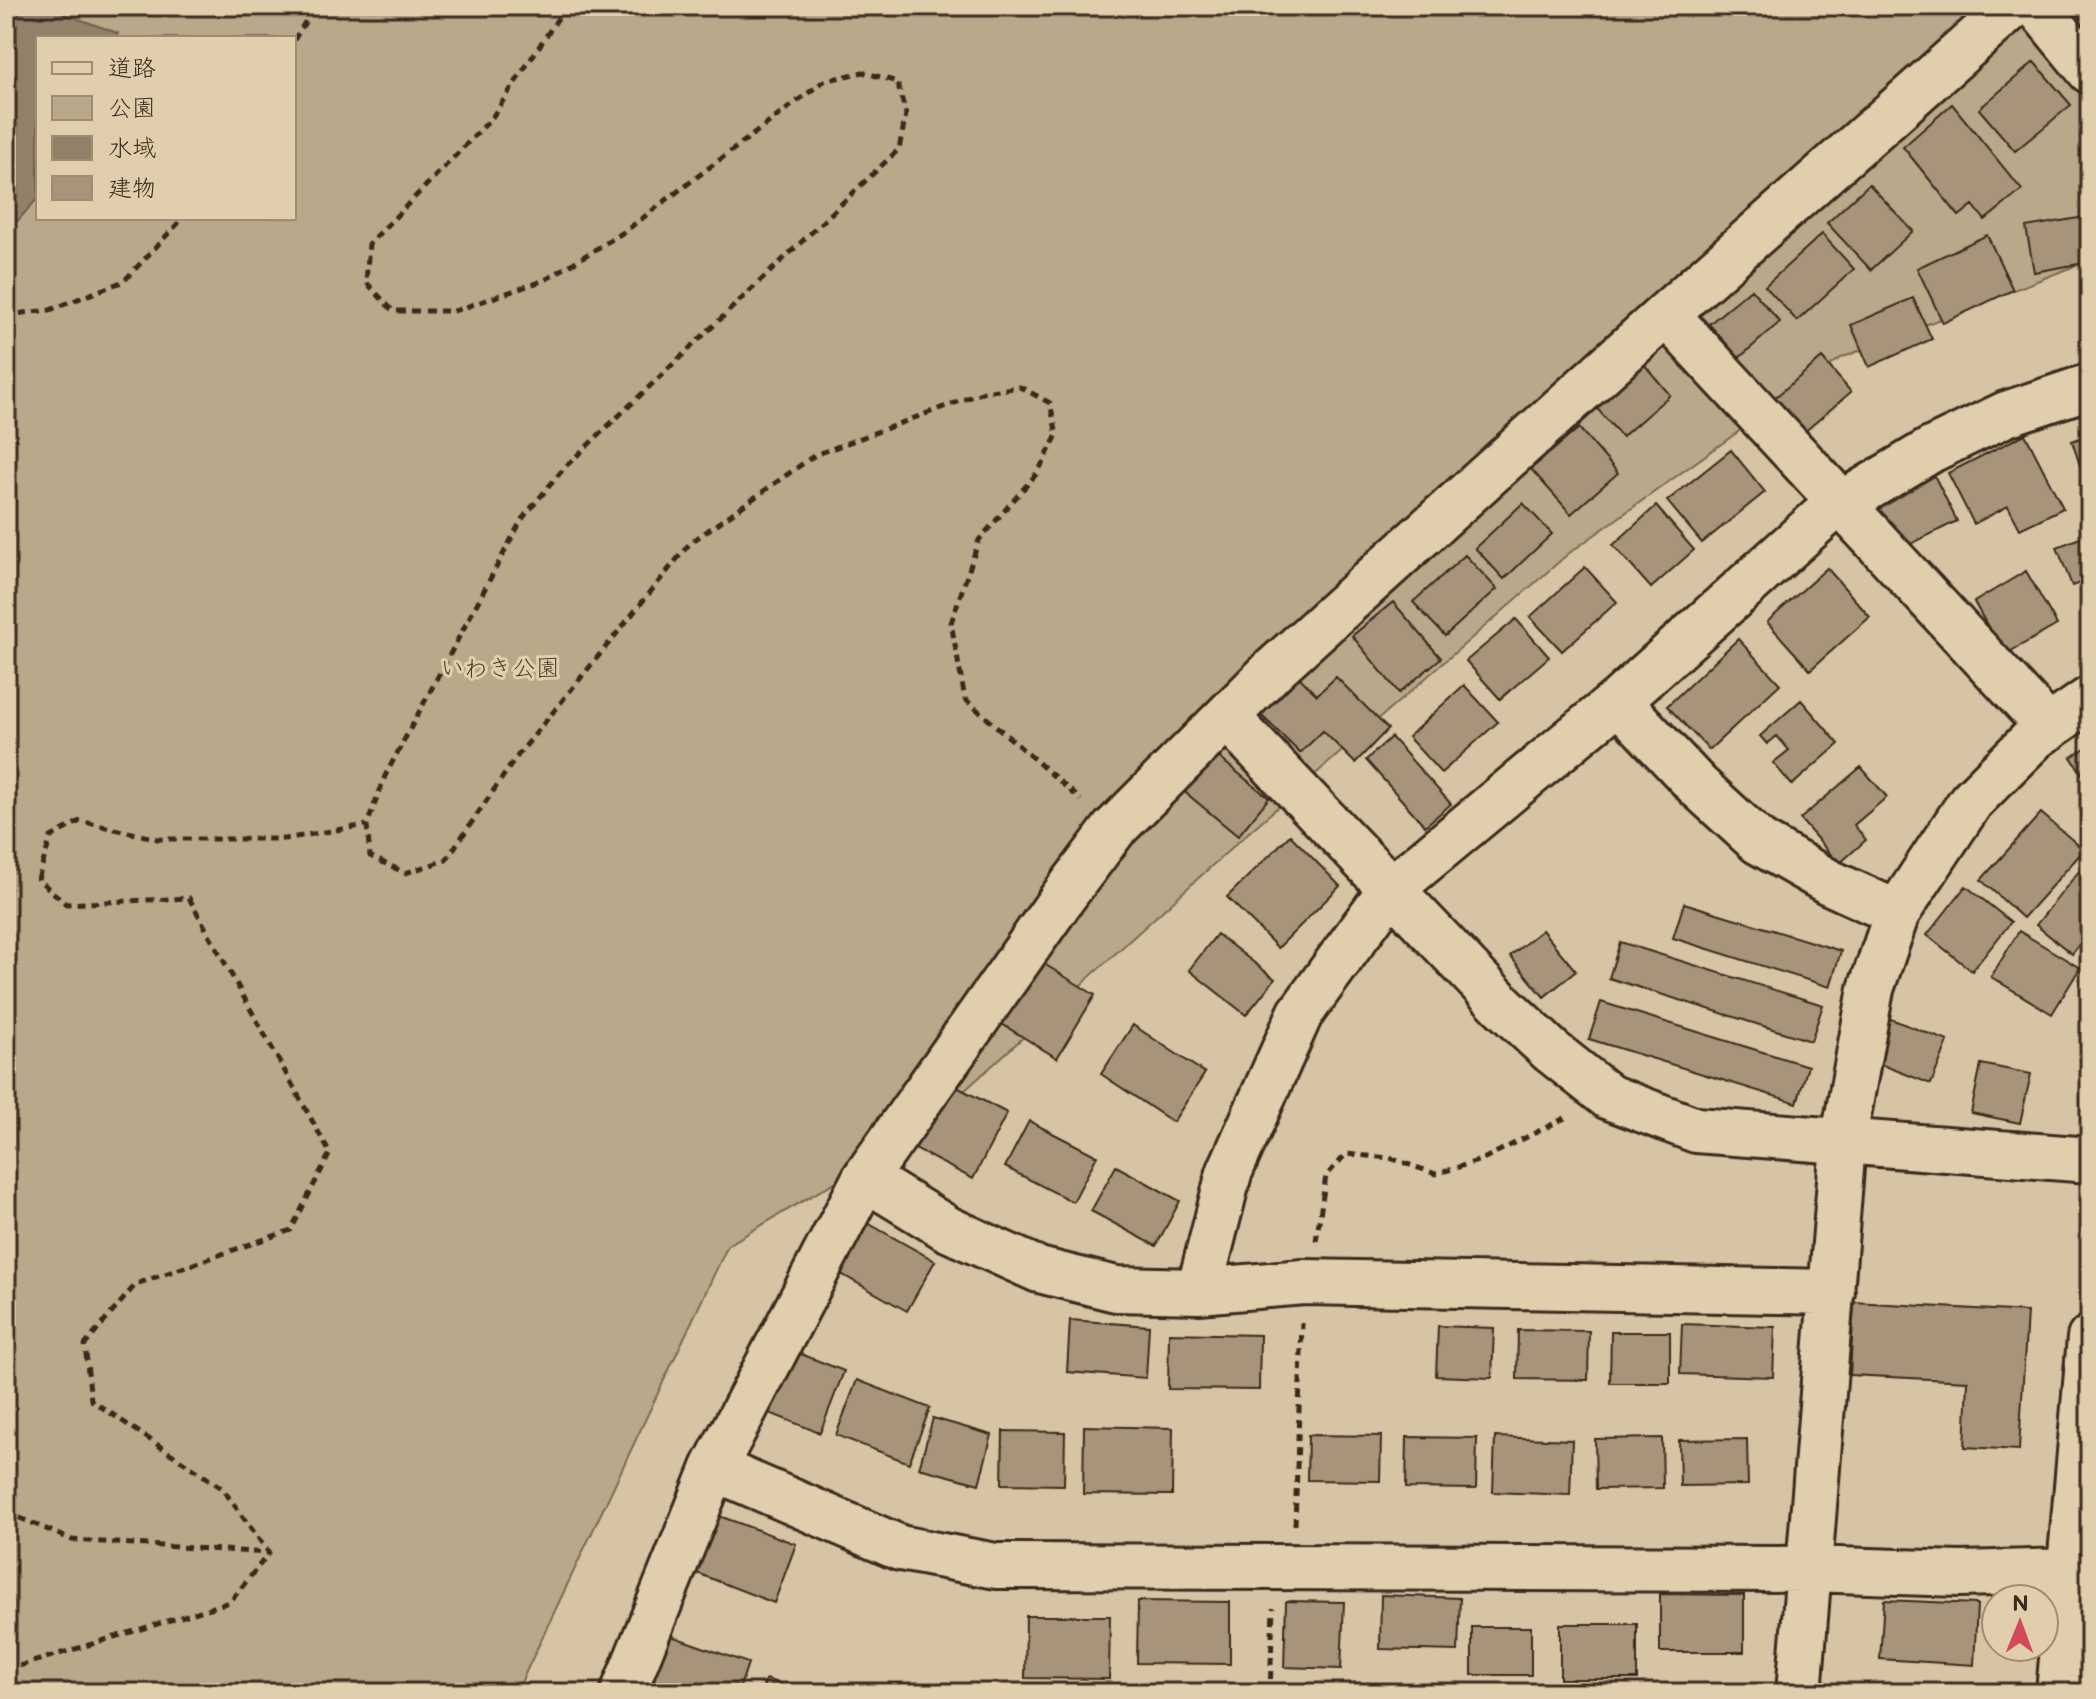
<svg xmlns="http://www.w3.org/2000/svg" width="2096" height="1699" viewBox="0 0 2096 1699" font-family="'Balsamiq Sans','Klee One',sans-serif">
<rect width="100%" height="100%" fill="#d7c4a4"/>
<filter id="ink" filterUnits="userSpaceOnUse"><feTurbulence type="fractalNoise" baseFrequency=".0125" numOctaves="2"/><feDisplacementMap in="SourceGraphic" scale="16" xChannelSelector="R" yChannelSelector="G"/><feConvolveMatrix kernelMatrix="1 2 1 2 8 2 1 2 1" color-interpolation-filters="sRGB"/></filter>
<g filter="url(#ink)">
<path fill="#baa88a" stroke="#7a6954" stroke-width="2" fill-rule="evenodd" d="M6 6H2090V260L1841 358 1568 554 1248 833 918 1133 728 1245 516 1693H6ZM38 38H294V218H38Z"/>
<path fill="#928169" stroke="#6f5e4b" stroke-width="2" d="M6 6H43L118 33 116 38H38V198L12 227 6 228Z"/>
<path fill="#a7947a" stroke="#3b2a1e" stroke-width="2" d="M2034 62 2071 105 2015 151 1979 109Z
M1952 104 2022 190 1985 220 1973 205 1959 216 1903 147Z
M1869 184 1913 231 1871 270 1827 223Z
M2090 216V262L2034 272 2026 227Z
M1822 234 1854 269 1797 321 1765 286Z
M1987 235 2013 290 1943 323 1917 268Z
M1751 289 1780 322 1739 358 1709 324Z
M1913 298 1932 339 1869 367 1851 325Z
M1822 358 1851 392 1795 440 1766 405Z
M1643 363 1670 395 1622 437 1594 405Z
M1579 428 1618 473 1571 514 1531 469Z
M2025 434 2063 508 2020 529 2008 506 1974 524 1948 473Z
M2090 435V490H2088L2072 441Z
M1731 450 1765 492 1702 543 1667 501Z
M1933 473 1957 521 1897 551 1873 504Z
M1523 503 1552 534 1504 579 1475 548Z
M1656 506 1694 550 1651 588 1613 545Z
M2090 534V579L2072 586 2057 547Z
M1465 555 1497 589 1445 636 1413 602Z
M1585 567 1617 602 1562 651 1530 617Z
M1827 568 1870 617 1810 670 1767 622Z
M2026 571 2057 625 2004 655 1974 602Z
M1393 602 1441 658 1399 693 1352 636Z
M1516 619 1549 657 1500 699 1466 661Z
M1738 639 1780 684 1709 750 1667 706Z
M1296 674 1317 695 1336 677 1388 729 1355 763 1323 731 1300 753 1258 712Z
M1464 685 1498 722 1441 773 1408 737Z
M1801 700 1839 744 1792 785 1773 763 1789 750 1777 736 1767 744 1760 736Z
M1391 737 1451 804 1425 826 1366 760Z
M2090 745V786L2071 757Z
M1211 751 1269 798 1238 836 1180 788Z
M1861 767 1887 797 1854 825 1866 840 1839 864 1800 819Z
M2041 813 2084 850 2023 918 1981 880Z
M1290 835 1340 886 1278 948 1227 897Z
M2079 871 2090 879V931L2072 954 2036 925Z
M1966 886 2011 922 1972 971 1927 935Z
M1684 903 1841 951 1830 987 1673 938Z
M1542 930 1576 971 1544 997 1510 956Z
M2019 931 2080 968 2052 1014 1991 977Z
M1217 934 1275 979 1246 1015 1189 970Z
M1620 942 1823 1005 1811 1041 1609 978Z
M1036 959 1095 995 1057 1058 997 1021Z
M1601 1002 1808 1066 1797 1103 1589 1039Z
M1888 1018 1948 1041 1931 1084 1872 1061Z
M1133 1025 1205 1073 1173 1122 1101 1074Z
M1981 1064 2031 1074 2020 1123 1971 1113Z
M949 1083 1007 1113 973 1179 915 1149Z
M1029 1121 1097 1156 1073 1202 1005 1167Z
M1116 1166 1180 1201 1156 1246 1091 1211Z
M864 1221 935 1261 907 1311 836 1271Z
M1854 1302 2027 1312 2019 1450 1965 1447 1968 1381 1850 1375Z
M1070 1320 1149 1326 1146 1378 1067 1372Z
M1682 1324 1775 1327 1773 1377 1680 1374Z
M1438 1326 1494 1328 1492 1378 1436 1376Z
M1518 1330 1589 1331 1588 1380 1517 1379Z
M1611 1332H1670V1383H1610Z
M1169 1333 1260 1335 1259 1390 1168 1389Z
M786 1348 844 1371 820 1433 762 1410Z
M857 1380 930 1408 909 1463 836 1435Z
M933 1418 992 1435 979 1484 919 1468Z
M1084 1426 1173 1428 1172 1495 1083 1494Z
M1003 1431 1065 1432 1064 1485 1002 1484Z
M1308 1435 1381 1436 1380 1481 1307 1480Z
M1407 1437 1477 1438 1476 1489 1406 1488Z
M1495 1437 1572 1440 1570 1495 1493 1492Z
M1662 1438 1663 1488 1596 1489 1595 1439Z
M1747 1439 1748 1485 1680 1486 1679 1440Z
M711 1513 796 1544 774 1603 689 1570Z
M1660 1594 1744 1595V1652H1660Z
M1381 1595 1460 1598 1458 1651 1380 1649Z
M1884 1600 1977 1604 1974 1665 1880 1659Z
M1138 1601 1230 1602V1664L1137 1663Z
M1286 1601 1344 1602 1341 1669 1284 1667Z
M1026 1616H1110L1109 1679 1025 1678Z
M1560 1624H1637V1679H1560Z
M1472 1627H1531V1675H1472Z
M660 1632 748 1663 738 1693H686L643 1678Z
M766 1679 805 1693H761Z"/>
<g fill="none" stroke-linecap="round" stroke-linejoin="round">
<g stroke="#3b2a1e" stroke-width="50">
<path id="minor" d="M2037 6 2090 71
M1666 314 2049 728
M1618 701 1698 786 1759 842 1829 882 1897 913
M1227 717 1501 1004 1551 1051 1609 1097 1696 1130 2090 1160
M865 1178 948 1229 1039 1270 1116 1289 1199 1291 1304 1282 1832 1292
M1199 1291 1229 1173 1300 1014 1390 890 1618 701 1828 512 1931 450 2006 414 2090 386
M714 1468 900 1548 996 1566 1808 1569 1960 1574 2069 1571
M623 1693 714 1468 865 1178 1063 897 1114 829 1275 668 1666 314 2013 6
M1799 1693 1843 1143 1871 989 1897 913 1971 801 2035 737 2090 699
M2059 1693 2090 1338"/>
</g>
<path stroke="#3b2a1e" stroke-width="5" stroke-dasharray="8 6" stroke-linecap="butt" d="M566 6 491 119 369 244 366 282 393 311H454L545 280 624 232 824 81 863 72 897 82 906 114 899 149 565 467 522 519 385 776 367 825 370 856 405 873 446 860 515 759 690 543 815 455 984 392 1020 387 1050 403 1057 435 1038 472 979 540 951 623 965 699 1081 800
M294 40 315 6
M6 315 50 310 124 281 183 218
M1316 1241 1326 1176 1346 1154 1390 1158 1436 1174 1481 1160 1565 1118
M6 1512 72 1540 268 1553
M1295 1525 1302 1323
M6 1670 230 1602 269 1553 222 1488 91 1400 85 1345 136 1284 291 1230 330 1153 189 898 66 904 38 879 51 837 80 821 158 839H284L366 825
M1270 1693 1273 1608"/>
<use href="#minor" stroke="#e1ceac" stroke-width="44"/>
</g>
</g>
<g text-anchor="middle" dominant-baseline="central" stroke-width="6" stroke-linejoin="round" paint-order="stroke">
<g font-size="24" fill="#4e3d2e" stroke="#e1ceac">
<text x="500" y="668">いわき公園</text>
</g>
</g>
<rect width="2096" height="1699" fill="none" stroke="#e1ceac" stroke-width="32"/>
<rect x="16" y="16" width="2064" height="1667" fill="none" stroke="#3b2a1e" stroke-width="3" filter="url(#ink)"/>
<rect x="36" y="36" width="260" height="184" fill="#e1ceac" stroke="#9f8c73" stroke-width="2"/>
<rect x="52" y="62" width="40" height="12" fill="#e1ceac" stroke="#9f8c73" stroke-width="2"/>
<text x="108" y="76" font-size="24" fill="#3b2a1e">道路</text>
<rect x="52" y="96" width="40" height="24" fill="#baa88a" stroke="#9f8c73" stroke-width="2"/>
<text x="108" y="116" font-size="24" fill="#3b2a1e">公園</text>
<rect x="52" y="136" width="40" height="24" fill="#928169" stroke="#9f8c73" stroke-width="2"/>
<text x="108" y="156" font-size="24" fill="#3b2a1e">水域</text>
<rect x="52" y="176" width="40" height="24" fill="#a7947a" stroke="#9f8c73" stroke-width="2"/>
<text x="108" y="196" font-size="24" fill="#3b2a1e">建物</text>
<g transform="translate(2020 1623) rotate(1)"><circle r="38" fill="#e1ceac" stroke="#9f8c73" stroke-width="2"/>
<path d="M0-6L14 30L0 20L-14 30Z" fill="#d1495b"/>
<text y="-12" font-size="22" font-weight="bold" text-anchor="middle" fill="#3b2a1e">N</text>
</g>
</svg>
